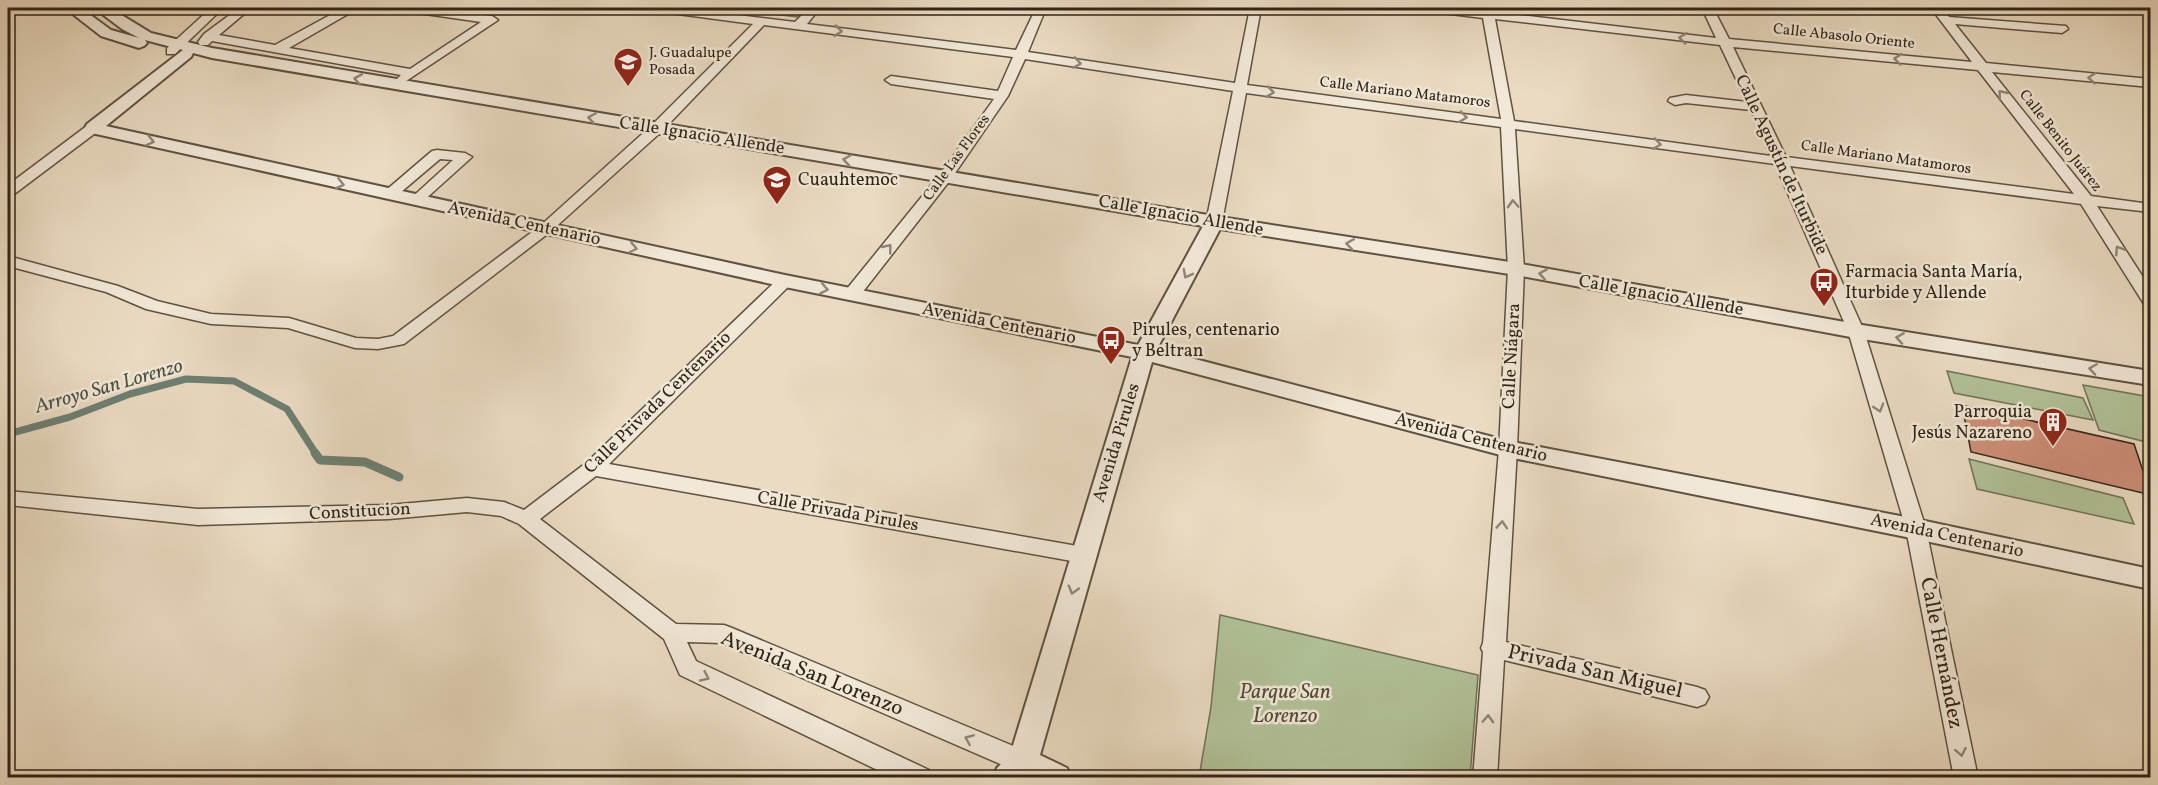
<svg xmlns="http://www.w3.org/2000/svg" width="2158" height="785" viewBox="0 0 2158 785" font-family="Vollkorn,serif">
<rect width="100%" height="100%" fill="#eadbc2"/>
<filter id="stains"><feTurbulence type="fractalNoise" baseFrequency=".00333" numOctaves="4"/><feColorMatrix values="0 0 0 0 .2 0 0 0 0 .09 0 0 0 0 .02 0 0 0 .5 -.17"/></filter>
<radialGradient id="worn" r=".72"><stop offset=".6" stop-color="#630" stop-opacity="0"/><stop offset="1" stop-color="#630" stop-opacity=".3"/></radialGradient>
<path fill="#b1c198" stroke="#707358" stroke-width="1.5" d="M720 8H808L798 17Z
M1947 371 2083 398 2093 420 1954 393Z
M2083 385 2150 397V443L2099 430Z
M1969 459 2123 498 2134 524 1977 489Z
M1220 615 1478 675 1470 777H1199L1211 707Z"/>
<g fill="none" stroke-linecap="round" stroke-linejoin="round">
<path stroke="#6e7f72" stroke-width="7" d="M8 434 70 417 130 394 186 379 234 381 287 409 316 454"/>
<path stroke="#6e7f72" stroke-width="9" d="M315 453 320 460 365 462 399 477"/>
</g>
<path fill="#ce8f79" stroke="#302517" stroke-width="1.5" d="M1962 405 2134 444 2151 495 1971 452Z"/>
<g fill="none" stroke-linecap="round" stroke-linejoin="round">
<g stroke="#5e5242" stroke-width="3">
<path id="minor" d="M211 8H223L175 54H167V48Z
M239 8H251L219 35 275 45 343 8H356L355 10 289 48 410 69 481 22 404 11 399 8H426L492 16 498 20 403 83 397 79 401 75 212 41 208 45H200L198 42 204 34Z
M650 8H678L795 22 809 8H820L807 24 1016 50 1036 8H1046L1028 52 1235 83 1250 8H1261L1247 85 1501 119 1483 18 1427 11 1422 8 1482 11V8H1492L1494 12 1716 38 1702 8H1713L1729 39 1972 62 1931 8H1942L1949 17 2066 26 2068 29 2062 33 1955 24 1986 63 2150 79V87L1992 72 2091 196 2150 204V212L2097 206 2150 288V305L2144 304 2081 204 1790 166 1864 331 1926 529 1978 778H1954L1906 529 1848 331 1775 164 1515 129 1524 269 1517 449 1506 642 1697 687 1705 690 1709 697 1705 704 1697 707 1504 660 1497 778H1473L1483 652 1481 648 1483 643 1499 449 1508 269 1501 127 1246 93 1222 222 1214 227 1206 222 1233 91 1025 59 1008 96 951 179 858 298H846L844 294 846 290 941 173 994 99 891 84 885 80 891 76 998 91 1013 57 764 25 661 132 550 232 404 344 378 349 355 348 288 328 211 324 146 309 106 292 8 266V256L118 286 157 301 211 314 289 318 356 338 378 339 393 336 540 226 651 126 753 24 655 11ZM1495 19 1720 45 1747 102 1686 95 1670 98 1668 101 1675 105 1686 103 1751 110 1771 156 1514 121ZM1733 47 1978 70 2074 194 1786 157Z
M93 124 100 128 98 131 13 195 8 196V185L88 125Z
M437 150 465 153 472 157 421 203H411L409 200 453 160 440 159 394 198H384L382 195 384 192 432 151Z
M785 276 791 278 793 281 791 284 609 464 1083 547 1090 549 1093 555 1090 561 1083 563 596 476 540 519 676 624 724 625 732 628 1032 754 1035 762 1032 770 1023 773 1014 770 722 643 687 642 696 661 929 770 932 778H894L680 675 664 639 519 524 501 516 467 512 389 519 198 525 8 505V491L198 509 389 505 467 498 504 502 524 510 586 463 779 278Z"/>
</g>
<g stroke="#5e5242" stroke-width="4">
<path id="tertiary" d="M65 8H81L111 30 139 38 122 29 94 8H110L151 33 212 48 1214 216 1516 263 1856 324 2150 371V385L1856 338 1516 275 1220 229 1157 349 1508 441 1916 519 2150 569V589L1916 539 1508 457 1152 362 1040 755 1067 768 1071 778H993L997 768 1010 755 1132 357 785 287 87 132 85 128 87 124 183 50 145 40 147 43 144 46 139 48 101 36ZM193 53 212 58 1203 226 1138 345 785 275 106 126 191 57Z"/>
</g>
<use href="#minor" fill="#f1e8d7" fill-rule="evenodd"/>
<use href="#tertiary" fill="#f1e8d7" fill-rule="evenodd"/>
</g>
<defs><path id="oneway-chevron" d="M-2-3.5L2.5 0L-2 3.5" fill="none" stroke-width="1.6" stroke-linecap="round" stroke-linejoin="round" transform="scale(1.5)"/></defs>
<g stroke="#908677">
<use href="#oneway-chevron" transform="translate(838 31) rotate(7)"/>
<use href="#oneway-chevron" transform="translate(1683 38) rotate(-173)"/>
<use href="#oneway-chevron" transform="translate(1898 59) rotate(-174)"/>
<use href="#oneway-chevron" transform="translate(1077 63) rotate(9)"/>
<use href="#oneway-chevron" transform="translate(2092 78) rotate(-175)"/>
<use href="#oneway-chevron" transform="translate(358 79) rotate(-170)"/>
<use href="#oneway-chevron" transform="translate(1270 92) rotate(7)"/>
<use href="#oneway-chevron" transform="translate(2002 94) rotate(-129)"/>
<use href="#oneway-chevron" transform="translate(1463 117) rotate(7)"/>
<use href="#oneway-chevron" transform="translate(592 118) rotate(-171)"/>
<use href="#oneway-chevron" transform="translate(150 141) rotate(13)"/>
<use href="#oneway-chevron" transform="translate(1657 144) rotate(8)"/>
<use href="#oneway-chevron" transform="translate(847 160) rotate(-171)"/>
<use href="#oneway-chevron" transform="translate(340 184) rotate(13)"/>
<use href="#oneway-chevron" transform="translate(1513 204) rotate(-93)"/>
<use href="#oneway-chevron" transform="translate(1350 244) rotate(-171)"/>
<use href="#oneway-chevron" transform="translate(633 248) rotate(12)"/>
<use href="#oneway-chevron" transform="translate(888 248) rotate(-51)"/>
<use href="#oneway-chevron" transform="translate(2119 250) rotate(-123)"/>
<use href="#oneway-chevron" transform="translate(1187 274) rotate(118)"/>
<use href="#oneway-chevron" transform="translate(1543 274) rotate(-170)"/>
<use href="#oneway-chevron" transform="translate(824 289) rotate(11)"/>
<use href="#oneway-chevron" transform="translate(1900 338) rotate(-171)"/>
<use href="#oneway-chevron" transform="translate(2093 369) rotate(-171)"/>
<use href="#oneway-chevron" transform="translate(1879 408) rotate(73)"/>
<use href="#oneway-chevron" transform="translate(1502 525) rotate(-86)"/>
<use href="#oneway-chevron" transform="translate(1073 590) rotate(106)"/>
<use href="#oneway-chevron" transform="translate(705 677) rotate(25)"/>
<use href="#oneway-chevron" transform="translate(1488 719) rotate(-87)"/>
<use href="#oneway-chevron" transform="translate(969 739) rotate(-157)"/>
<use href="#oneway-chevron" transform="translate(1961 752) rotate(79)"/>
</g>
<defs>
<g id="school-pin" transform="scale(1.5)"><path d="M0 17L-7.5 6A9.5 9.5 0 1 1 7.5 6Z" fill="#8f2418" stroke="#f1e8d7"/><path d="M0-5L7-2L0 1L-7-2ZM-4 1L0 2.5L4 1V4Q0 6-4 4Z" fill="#fff"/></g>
<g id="bus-pin" transform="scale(1.5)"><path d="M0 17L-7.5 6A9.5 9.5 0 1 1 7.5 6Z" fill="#8f2418" stroke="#f1e8d7"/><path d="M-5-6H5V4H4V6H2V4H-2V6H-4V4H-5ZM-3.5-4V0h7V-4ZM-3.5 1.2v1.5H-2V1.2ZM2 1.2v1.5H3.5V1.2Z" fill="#fff"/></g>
<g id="building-pin" transform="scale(1.5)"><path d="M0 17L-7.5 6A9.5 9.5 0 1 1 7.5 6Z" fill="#8f2418" stroke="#f1e8d7"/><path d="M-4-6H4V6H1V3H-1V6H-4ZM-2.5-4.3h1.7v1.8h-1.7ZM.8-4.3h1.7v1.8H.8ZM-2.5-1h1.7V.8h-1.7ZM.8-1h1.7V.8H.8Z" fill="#fff"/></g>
</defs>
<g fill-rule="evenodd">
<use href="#school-pin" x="628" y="62"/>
<use href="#school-pin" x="777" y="180"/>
<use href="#bus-pin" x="1824" y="282"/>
<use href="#bus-pin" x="1111" y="340"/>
<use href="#building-pin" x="2053" y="422"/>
</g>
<g text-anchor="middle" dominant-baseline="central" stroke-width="5" stroke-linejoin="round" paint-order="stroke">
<g font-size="15" fill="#302517" stroke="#f1e8d7">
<text transform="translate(1844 37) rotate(6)">Calle Abasolo Oriente</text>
<text transform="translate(1405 93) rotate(7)">Calle Mariano Matamoros</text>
<text transform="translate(2060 141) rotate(52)">Calle Benito Juárez</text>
<text transform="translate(957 158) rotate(-54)">Calle Las Flores</text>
<text transform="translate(1886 158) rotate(8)">Calle Mariano Matamoros</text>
</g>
<g font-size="15" fill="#302517" stroke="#f1e8d7" text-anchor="start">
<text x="649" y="53">J. Guadalupe<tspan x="649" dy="17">Posada</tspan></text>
</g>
<g font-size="18" fill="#302517" stroke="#f1e8d7">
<text transform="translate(702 136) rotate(9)">Calle Ignacio Allende</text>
<text transform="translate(1781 165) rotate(65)">Calle Agustín de Iturbide</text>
<text transform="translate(1181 216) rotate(10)">Calle Ignacio Allende</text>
<text transform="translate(524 224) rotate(12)">Avenida Centenario</text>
<text transform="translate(1661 296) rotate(10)">Calle Ignacio Allende</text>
<text transform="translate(999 324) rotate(11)">Avenida Centenario</text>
<text transform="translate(1512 356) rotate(-87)">Calle Niágara</text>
<text transform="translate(658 403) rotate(-44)">Calle Privada Centenario</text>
<text transform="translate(1471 438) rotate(14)">Avenida Centenario</text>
<text transform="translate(1117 443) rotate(-73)">Avenida Pirules</text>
<text transform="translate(360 512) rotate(-3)">Constitucion</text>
<text transform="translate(838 512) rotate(10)">Calle Privada Pirules</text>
<text transform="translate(1947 536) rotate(12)">Avenida Centenario</text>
</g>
<g font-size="18" fill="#302517" stroke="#f1e8d7" text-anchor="start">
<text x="798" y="180">Cuauhtemoc</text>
<text x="1845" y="272">Farmacia Santa María,<tspan x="1845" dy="21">Iturbide y Allende</tspan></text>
<text x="1132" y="330">Pirules, centenario<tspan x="1132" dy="21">y Beltran</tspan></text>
<text x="2032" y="412" text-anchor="end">Parroquia<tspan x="2032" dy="21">Jesús Nazareno</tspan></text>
</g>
<g font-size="20" font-style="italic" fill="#4f5245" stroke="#f1e8d7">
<text transform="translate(109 387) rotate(-16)">Arroyo San Lorenzo</text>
</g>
<g font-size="21" fill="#302517" stroke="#f1e8d7">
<text transform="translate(1941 653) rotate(79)">Calle Hernández</text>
<text transform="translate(1595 672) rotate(13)">Privada San Miguel</text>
<text transform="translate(812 674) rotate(22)">Avenida San Lorenzo</text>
</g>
<g font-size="21" font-style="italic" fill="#504c37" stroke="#f1e8d7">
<text x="1285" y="692">Parque San<tspan x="1285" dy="24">Lorenzo</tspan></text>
</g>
</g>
<rect width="2158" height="785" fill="none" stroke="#eadbc2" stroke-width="30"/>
<rect x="9" y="9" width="2140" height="767" fill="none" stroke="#302517" stroke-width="3"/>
<rect x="15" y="15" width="2128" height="755" fill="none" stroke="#302517" stroke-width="1.5"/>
<rect width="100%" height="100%" filter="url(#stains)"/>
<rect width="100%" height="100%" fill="url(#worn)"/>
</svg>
